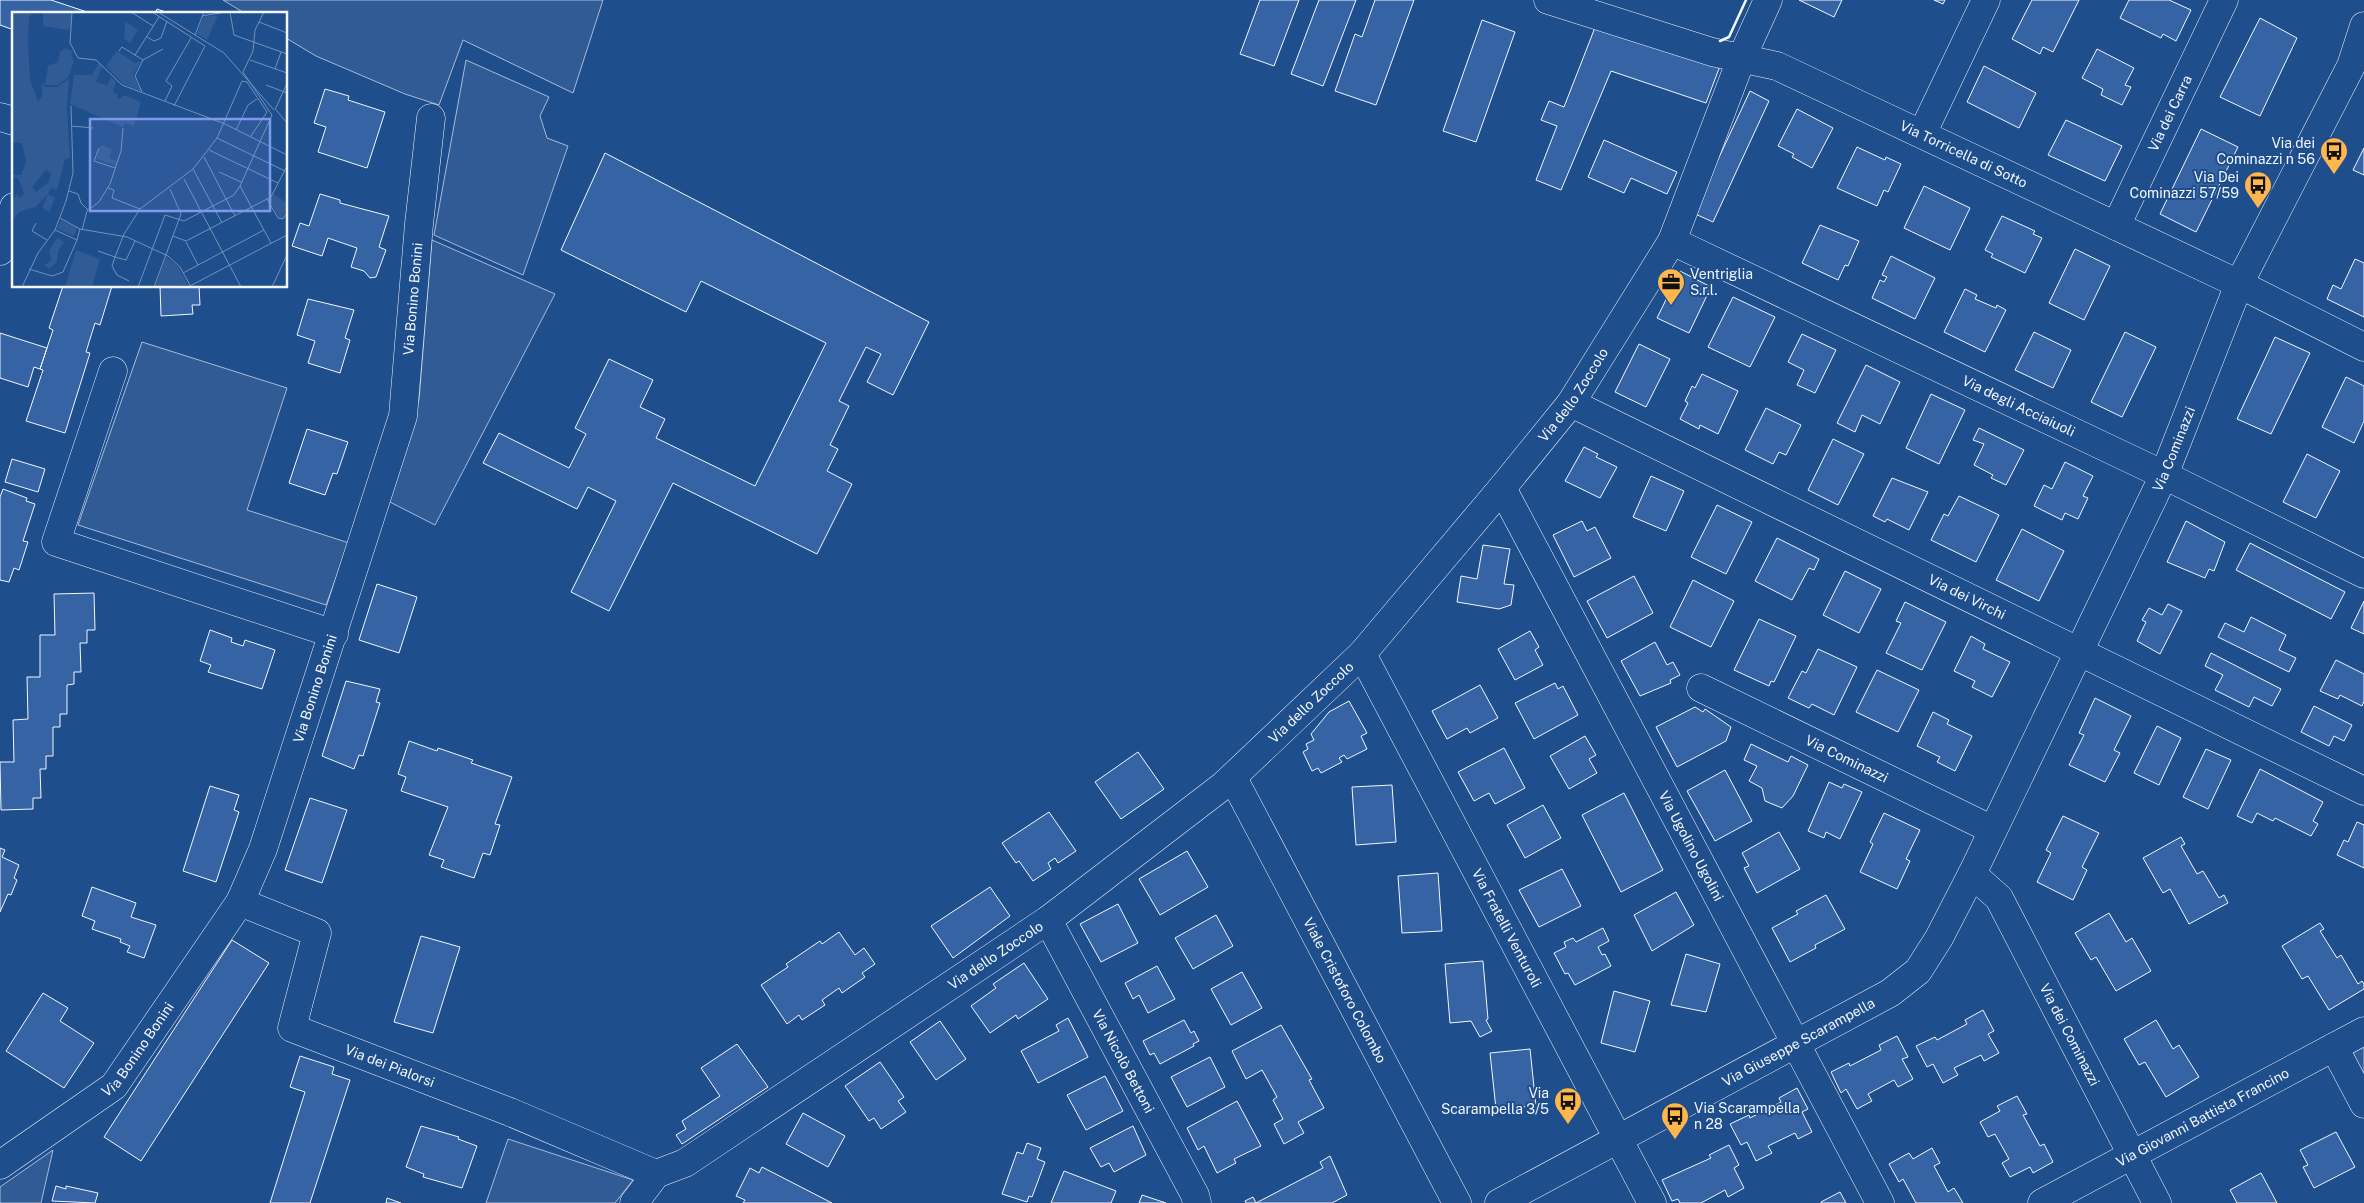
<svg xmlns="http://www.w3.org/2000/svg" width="2364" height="1203" viewBox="0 0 2364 1203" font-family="'Public Sans',sans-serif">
<rect width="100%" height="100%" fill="#1f4e8c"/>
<path fill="#305b95" stroke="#a8bbd7" d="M223 0H603L573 93 463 40 439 105 405 94 316 56 286 38V14H246Z
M466 60 549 97 540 116 547 138 568 146 523 275 434 235Z
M432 240 555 294 435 525 384 499 419 400Z
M142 342 287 388 247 510 349 543 326 605 78 525Z
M2364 1045V1082L2349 1053Z
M508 1139 633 1180 615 1203H486Z
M53 1150 41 1203H0V1187Z"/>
<path fill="#3563a3" stroke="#f2f6ff" d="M0 0H51L93 14H14V30L0 25Z
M1260 0H1299L1274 66 1240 54Z
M1319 0H1356L1323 86 1291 74Z
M1375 0H1414L1376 105 1335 91 1355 34 1362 37Z
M1799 0H1842L1834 17Z
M1934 0H1945L1943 4Z
M2032 0H2079L2053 52 2043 47 2040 54 2012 39Z
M2129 0H2169L2191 10 2176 41 2163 34 2161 38 2120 18Z
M157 9 171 14H155Z
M2260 18 2297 38 2260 116 2220 97Z
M1482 20 1515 32 1476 142 1443 131Z
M1596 25 1720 66 1706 103 1611 71 1561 190 1536 180 1557 126 1541 120 1549 101 1564 107Z
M2097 49 2134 68 2125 85 2131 87 2122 105 2101 95 2103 89 2082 78Z
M1984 66 2036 93 2019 128 1967 102Z
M325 89 349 96 348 100 385 112 367 168 318 152 326 127 314 123Z
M1750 91 1769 101 1713 222 1693 213Z
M1797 109 1833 128 1812 168 1792 157 1794 154 1778 146Z
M2066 120 2122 146 2105 181 2048 155Z
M2201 129 2238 147 2196 232 2160 214Z
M1604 140 1677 172 1667 194 1631 178 1624 193 1588 177Z
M1857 147 1885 160 1886 157 1901 164 1888 192 1884 190 1877 206 1837 188Z
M2364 148V175L2353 170Z
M605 153 929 322 893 395 867 382 881 354 866 347 839 401 849 406 830 445 838 449 827 471 852 484 817 554 673 483 609 611 571 592 616 501 588 487 577 509 483 463 499 433 569 468 586 434 575 428 609 359 653 380 640 407 665 419 656 438 755 486 826 343 701 281 686 312 561 250Z
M1924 186 1970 208 1950 250 1904 228Z
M320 194 340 200V203L389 216 379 247 386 250 376 277 370 278 364 271 351 267 357 248 328 238 322 256 292 246 300 223 309 226Z
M2002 216 2035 231 2033 234 2042 238 2025 273 1991 257 1993 254 1985 250Z
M1820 225 1859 241 1848 266 1845 265 1838 280 1802 263Z
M2075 249 2110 266 2084 320 2049 303Z
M1891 256 1935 278 1915 319 1872 298 1880 280 1884 282 1887 277 1882 275Z
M2355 259 2364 263V317L2327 299 2333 285 2341 289Z
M1680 271 1711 287 1689 333 1657 318Z
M63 286H112L100 325 95 323 86 352 90 353 65 433 26 421 43 370 40 369 53 330 49 328Z
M160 286H199L200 305H192L193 314 161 316Z
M1965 289 1977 295 1975 299 1996 308 1997 305 2006 310 1985 352 1944 332Z
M1733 297 1775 317 1750 367 1708 347Z
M308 299 354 310 345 338 350 340 340 373 308 363 315 341 297 335Z
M2034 332 2071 350 2053 388 2015 370Z
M2125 332 2156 347 2122 417 2091 402Z
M0 333 47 348 40 369 34 367 28 387 0 378Z
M1802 334 1836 350 1815 393 1797 385 1804 370 1788 362Z
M2275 337 2310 353 2271 434 2237 419Z
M1639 344 1670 359 1646 407 1615 392Z
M1866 365 1900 382 1880 424 1862 415 1855 432 1837 423Z
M1702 374 1738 391 1718 434 1700 425 1699 429 1680 419 1688 403 1685 401 1692 386 1695 388Z
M2346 377 2364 386V421L2354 443 2322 427Z
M1931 394 1965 410 1939 464 1906 448Z
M1766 408 1801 425 1786 455 1779 452 1773 464 1745 450Z
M1979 428 2024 450 2006 485 1991 478 1993 475 1974 465 1984 444 1973 440Z
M307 429 348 442 337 474 333 473 325 495 289 483Z
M1833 439 1864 454 1838 505 1808 490Z
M1584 447 1598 454 1596 457 1617 467 1600 498 1565 481Z
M2307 454 2340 471 2316 518 2283 502Z
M12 459 45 469 38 492 5 482Z
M2065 462 2093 476 2083 496 2088 498 2078 519 2065 513 2062 520 2034 506 2044 485 2052 489Z
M1651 476 1684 491 1666 531 1633 517Z
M1892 478 1928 492 1909 530 1887 519 1885 522 1873 516Z
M3 489 27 498 26 501 35 504 23 541 28 542 19 570 14 568 9 582 0 580V497Z
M1959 496 1999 515 1976 562 1931 540 1944 514 1948 516Z
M1717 505 1752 522 1726 574 1691 557Z
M1582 521 1587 531 1595 527 1611 558 1574 577 1553 535Z
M2186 521 2225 542 2214 571 2209 569 2205 578 2167 562Z
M2022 529 2064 551 2039 601 1996 580Z
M1777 538 1819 559 1814 570 1809 568 1792 600 1755 581Z
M2250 543 2345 592 2331 619 2236 570Z
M1483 545 1510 549 1504 584 1514 585 1511 605 1499 609 1457 602 1461 576 1477 579Z
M1845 571 1881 589 1859 633 1823 615Z
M1634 576 1653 613 1607 638 1587 601Z
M1693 580 1734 601 1711 647 1670 627Z
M377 584 417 597 399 653 359 640Z
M94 593 95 630H87V643H80L81 672H74V684L67 685V714H60V727H53V756H46V769H40L41 798H33V809L1 810 0 762H14L13 720 28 719 27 677H40V635H55L54 594Z
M2364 601V634L2351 628Z
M1905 602 1946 622 1922 670 1886 653 1901 623 1896 621Z
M2168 604 2182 611 2160 654 2137 641 2146 622 2142 620 2149 608 2162 615Z
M2251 617 2286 635 2279 650 2296 658 2289 672 2218 637 2225 623 2244 632Z
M1759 619 1796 636 1774 682 1771 681 1769 686 1734 670Z
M210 630 232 638 231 642 243 646 245 640 275 650 262 689 208 672 211 665 200 661Z
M1530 631 1539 647 1535 650 1543 665 1515 680 1498 649Z
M1971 636 1985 644 1983 649 2010 662 1992 697 1972 687 1975 681 1954 671Z
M1655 642 1667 665 1673 662 1680 675 1670 680 1671 683 1640 696 1621 661Z
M1818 649 1857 667 1834 715 1812 704 1809 708 1788 698 1802 671 1806 673Z
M2211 653 2281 689 2272 706 2254 697 2249 707 2215 690 2223 675 2205 666Z
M2336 660 2364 674V701L2362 706 2340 695 2338 699 2320 691Z
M1877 670 1919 690 1898 732 1856 712Z
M346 681 380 689 376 702 380 703 363 756 359 755 354 769 322 756Z
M1555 683 1558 689 1563 686 1578 715 1534 739 1515 703Z
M1480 685 1498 718 1470 733 1467 728 1447 739 1432 711Z
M2095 698 2131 716 2114 750 2120 753 2105 782 2069 765 2084 735 2079 733Z
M1349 701 1367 733 1361 736 1367 749 1347 759 1344 755 1339 758 1342 762 1321 773 1318 768 1312 771 1303 752 1308 749 1306 744 1314 740 1311 734 1329 712Z
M2314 706 2352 725 2344 741 2334 736 2329 746 2301 732Z
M1695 707 1703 712 1705 709 1731 727 1726 741 1677 767 1656 727Z
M1933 712 1949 720 1947 724 1972 736 1955 771 1937 762 1940 757 1917 746Z
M2157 726 2181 738 2159 785 2134 773Z
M1585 736 1596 755 1589 759 1597 773 1569 789 1550 756Z
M409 741 437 751 438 748 473 760 471 763 512 777 495 824 500 825 490 855 483 853 474 878 441 867 444 860 429 855 448 807 401 791 406 777 398 774Z
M1751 744 1788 762 1791 756 1808 765 1793 796 1782 808 1765 801 1762 788 1749 781 1757 766 1744 760Z
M1504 748 1525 788 1495 804 1489 793 1474 801 1458 772Z
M2206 749 2231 760 2208 809 2183 797Z
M1138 752 1164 789 1121 819 1095 782Z
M2260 769 2323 802 2313 821 2318 824 2311 836 2275 818 2273 821 2257 813 2252 823 2237 816Z
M1725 770 1752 821 1715 841 1687 791Z
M1829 782 1842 788 1844 784 1862 792 1840 839 1826 832 1824 838 1808 831Z
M1392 785 1396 842 1356 845 1352 787Z
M210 786 239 795 234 810 239 812 216 882 183 871Z
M1624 793 1663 870 1621 892 1582 815Z
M310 798 347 810 322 883 285 870Z
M1543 805 1561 838 1525 858 1507 825Z
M1049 812 1076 851 1058 863 1055 858 1048 863 1051 869 1033 881 1019 861 1016 863 1002 843Z
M1884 813 1920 830 1906 859 1910 861 1897 889 1860 872 1873 844 1870 842Z
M2063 816 2099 833 2082 867 2087 870 2073 900 2037 882 2051 853 2046 850Z
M2357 822 2364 825V868L2337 855 2344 840 2348 842Z
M1779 832 1800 869 1757 893 1744 868 1749 866 1742 853Z
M2181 837 2185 844 2181 846 2197 874 2203 871 2219 898 2224 895 2228 903 2189 924 2170 889 2163 893 2143 858Z
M0 848 5 850 2 857 19 865 14 878 17 880 11 895 8 894 0 912Z
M1187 851 1208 887 1160 915 1139 879Z
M1562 869 1581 906 1539 927 1519 890Z
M1438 873 1442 931 1402 933 1398 876Z
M92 887 136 903 131 917 156 925 144 958 127 952 130 946 120 942 121 939 92 929 95 921 82 916Z
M990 887 1010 916 953 958 931 926Z
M1676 892 1694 925 1652 951 1634 915Z
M1826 895 1845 929 1815 945 1816 948 1790 962 1772 928 1798 914 1796 911Z
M1118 904 1138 943 1101 962 1080 924Z
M2109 913 2126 942 2132 938 2151 971 2116 991 2096 957 2091 960 2075 933Z
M1216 915 1233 946 1193 969 1175 938Z
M2320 923 2324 929 2320 931 2337 958 2341 955 2358 984 2362 981 2364 984V989L2329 1010 2308 976 2302 979 2282 946Z
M1603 928 1609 941 1598 947 1602 955 1605 954 1611 966 1575 985 1568 973 1565 974 1554 953 1566 947 1564 942 1573 938 1576 942Z
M839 932 855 955 864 948 875 964 862 973 865 977 842 993 839 988 822 1000 825 1005 802 1020 799 1015 787 1024 761 985 788 967 786 964 820 941 822 944Z
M421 936 460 947 433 1033 394 1022Z
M232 940 269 963 141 1161 104 1137Z
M1686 954 1720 964 1706 1012 1671 1005Z
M1483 961 1488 1019 1486 1020 1492 1031 1480 1037 1471 1021 1450 1023 1445 964Z
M1024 963 1048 999 1018 1019 1016 1015 990 1033 971 1006 996 988 993 984Z
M1157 966 1175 999 1148 1013 1139 995 1133 999 1125 983Z
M1242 972 1262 1008 1231 1025 1211 989Z
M1614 991 1650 1001 1635 1052 1601 1043Z
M43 993 68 1008 60 1021 94 1043 64 1088 6 1051Z
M1983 1010 1994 1031 1988 1034 1999 1053 1984 1061 1981 1055 1954 1068 1958 1075 1943 1083 1933 1064 1927 1067 1916 1046 1935 1037 1937 1040 1967 1024 1965 1020Z
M1068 1018 1088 1057 1038 1083 1021 1051 1059 1031 1056 1025Z
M1184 1020 1191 1033 1194 1031 1199 1041 1193 1044 1194 1046 1160 1064 1154 1053 1150 1055 1143 1041Z
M2156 1020 2173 1049 2179 1045 2199 1077 2166 1097 2145 1062 2139 1065 2124 1039Z
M940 1021 966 1059 936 1080 910 1042Z
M1281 1025 1312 1079 1309 1080 1324 1108 1298 1122 1304 1133 1284 1144 1274 1124 1283 1119 1273 1100 1277 1097 1262 1070 1246 1079 1232 1051Z
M1897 1036 1908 1057 1902 1059 1913 1079 1898 1087 1894 1080 1868 1094 1872 1101 1857 1109 1846 1089 1841 1093 1831 1072 1849 1063 1850 1066 1881 1050 1879 1045Z
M737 1044 768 1087 682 1144 676 1135 686 1129 682 1121 720 1096 701 1068Z
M1530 1049 1536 1106 1496 1109 1490 1053Z
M300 1056 334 1067 332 1074 350 1080 310 1203H270L305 1092 290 1087Z
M1210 1057 1225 1087 1187 1107 1171 1077Z
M880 1062 904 1097 898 1101 906 1112 881 1129 874 1118 869 1121 845 1086Z
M1105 1076 1123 1111 1086 1130 1067 1095Z
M1797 1088 1808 1109 1802 1112 1812 1132 1798 1139 1795 1133 1768 1146 1772 1153 1756 1161 1747 1142 1741 1145 1730 1124 1749 1115 1750 1118 1781 1102 1779 1098Z
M2017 1096 2027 1114 2023 1115 2040 1146 2044 1144 2053 1162 2033 1173 2030 1167 2010 1177 2002 1163 2009 1159 1995 1134 1988 1137 1980 1122 2000 1111 1997 1106Z
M1237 1101 1261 1146 1234 1159 1236 1163 1217 1173 1204 1146 1198 1150 1187 1128Z
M803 1113 845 1136 828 1167 786 1144Z
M421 1126 459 1137 458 1139 477 1146 462 1188 423 1177 424 1174 406 1167Z
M1133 1126 1146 1155 1114 1172 1109 1163 1101 1167 1090 1148Z
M2336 1132 2355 1167 2314 1188 2303 1167 2308 1165 2300 1150Z
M1027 1143 1041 1148 1037 1159 1045 1162 1032 1197 1029 1196 1027 1202 1002 1194 1017 1152 1023 1154Z
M1729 1145 1739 1165 1734 1168 1744 1188 1728 1197 1725 1190 1701 1203H1680L1678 1199 1672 1201 1662 1180 1711 1158 1709 1155Z
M1932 1148 1940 1163 1934 1166 1948 1192 1954 1188 1963 1203H1916L1903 1179 1899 1182 1889 1164 1909 1153 1913 1159Z
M1330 1156 1347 1195 1332 1203H1246L1245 1201 1253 1197 1256 1203 1323 1168 1320 1162Z
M762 1167 832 1203H743L745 1200 736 1196 750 1168 759 1173Z
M1064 1171 1116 1191 1111 1203H1051Z
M2261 1173 2277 1203H2237L2230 1190Z
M56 1186 66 1189V1186L98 1193 95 1203 52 1201Z
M1840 1192 1846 1203H1821V1202Z
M1142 1195 1166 1203H1139Z
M387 1198 401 1203H386Z"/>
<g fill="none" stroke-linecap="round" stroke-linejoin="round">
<g stroke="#f2f6ff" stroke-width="29">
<g id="minor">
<path id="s1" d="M1548 0 1712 52 1777 66 2239 284 2364 347"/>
<path d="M0 117 14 121"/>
<path d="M1922 134 1986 0"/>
<path id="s2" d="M2116 226 2224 0"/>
<path id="s3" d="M1672 241 2164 475 2364 574"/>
<path d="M0 251 14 207"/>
<path d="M113 371 56 542 334 634"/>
<path id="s4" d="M1571 403 2364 791"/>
<path id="s5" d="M1502 488 1880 1203"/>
<path id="s6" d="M1362 654 1652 1203"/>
<path id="s7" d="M1701 688 1993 830"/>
<path id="s8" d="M1233 778 1457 1203"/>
<path id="s9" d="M1972 874 1999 898 2157 1203"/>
<path id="s10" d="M240 902 317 933 292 1028 510 1112 656 1174"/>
<path id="s11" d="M1048 920 1195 1195 1197 1203"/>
<path d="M2334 1047 2364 1104"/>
<path id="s12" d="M0 1165 114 1086 240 902 263 849 403 416 419 224 431 118"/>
<path id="s13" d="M634 1203 656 1174 685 1163 1048 920 1224 785 1362 654 1502 488 1571 403 1672 241 1742 57 1768 0"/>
<path id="s14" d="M1499 1203 1890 993 1918 971 1939 938 1972 874 2164 475 2239 284 2351 66 2364 26"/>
<path id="s15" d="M2042 1203 2364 1031"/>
</g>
</g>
<use href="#minor" stroke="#1f4e8c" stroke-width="28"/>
<path stroke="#f2f6ff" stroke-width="2.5" d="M1720 41 1729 37 1746 0"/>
</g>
<defs>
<g id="bus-pin" transform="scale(1.4375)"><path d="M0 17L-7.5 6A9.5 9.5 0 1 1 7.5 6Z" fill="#ffb74d" stroke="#1f4e8c"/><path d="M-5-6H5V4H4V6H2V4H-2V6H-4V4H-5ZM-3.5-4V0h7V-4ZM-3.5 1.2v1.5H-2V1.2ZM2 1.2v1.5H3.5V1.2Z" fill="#111"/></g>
<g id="office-pin" transform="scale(1.4375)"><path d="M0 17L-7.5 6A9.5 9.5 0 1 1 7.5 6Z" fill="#ffb74d" stroke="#1f4e8c"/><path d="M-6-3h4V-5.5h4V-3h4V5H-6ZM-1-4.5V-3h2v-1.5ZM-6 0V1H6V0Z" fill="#111"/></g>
</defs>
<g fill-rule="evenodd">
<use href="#bus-pin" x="2334" y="151"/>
<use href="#bus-pin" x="2258" y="185"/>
<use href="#office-pin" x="1671" y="282"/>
<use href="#bus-pin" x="1568" y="1101"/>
<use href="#bus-pin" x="1675" y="1116"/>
</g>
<g text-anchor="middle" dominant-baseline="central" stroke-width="4" stroke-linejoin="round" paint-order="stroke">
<g font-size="14" fill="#f2f6ff" stroke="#1f4e8c">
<text stroke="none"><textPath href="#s2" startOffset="125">Via dei Carra</textPath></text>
<text stroke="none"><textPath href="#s1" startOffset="445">Via Torricella di Sotto</textPath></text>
<text stroke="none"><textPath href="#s12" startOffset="992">Via Bonino Bonini</textPath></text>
<text stroke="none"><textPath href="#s13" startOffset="1251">Via dello Zoccolo</textPath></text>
<text stroke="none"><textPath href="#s3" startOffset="384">Via degli Acciaiuoli</textPath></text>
<text stroke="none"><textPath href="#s14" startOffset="1061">Via Cominazzi</textPath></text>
<text stroke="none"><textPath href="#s4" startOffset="441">Via dei Virchi</textPath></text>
<text stroke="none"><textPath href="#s12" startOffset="588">Via Bonino Bonini</textPath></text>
<text stroke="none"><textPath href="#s13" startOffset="846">Via dello Zoccolo</textPath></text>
<text stroke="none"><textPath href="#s7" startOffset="162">Via Cominazzi</textPath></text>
<text stroke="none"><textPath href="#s5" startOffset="405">Via Ugolino Ugolini</textPath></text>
<text stroke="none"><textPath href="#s6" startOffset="310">Via Fratelli Venturoli</textPath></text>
<text stroke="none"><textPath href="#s13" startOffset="441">Via dello Zoccolo</textPath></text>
<text stroke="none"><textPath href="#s8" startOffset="240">Viale Cristoforo Colombo</textPath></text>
<text stroke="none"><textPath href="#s9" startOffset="190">Via dei Cominazzi</textPath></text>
<text stroke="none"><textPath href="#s14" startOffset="340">Via Giuseppe Scarampella</textPath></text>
<text stroke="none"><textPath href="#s12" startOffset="182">Via Bonino Bonini</textPath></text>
<text stroke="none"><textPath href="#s11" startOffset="160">Via Nicolò Bettoni</textPath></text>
<text stroke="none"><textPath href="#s10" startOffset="286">Via dei Pialorsi</textPath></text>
<text stroke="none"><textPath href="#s15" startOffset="182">Via Giovanni Battista Francino</textPath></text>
</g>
<g font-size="14" fill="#f2f6ff" stroke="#1f4e8c" text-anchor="end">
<text x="2315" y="143">Via dei<tspan x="2315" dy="16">Cominazzi n 56</tspan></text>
<text x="2239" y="177">Via Dei<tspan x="2239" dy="16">Cominazzi 57/59</tspan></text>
<text x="1690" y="274" text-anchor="start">Ventriglia<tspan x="1690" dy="16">S.r.l.</tspan></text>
<text x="1549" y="1093">Via<tspan x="1549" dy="16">Scarampella 3/5</tspan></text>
<text x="1694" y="1108" text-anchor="start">Via Scarampella<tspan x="1694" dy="16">n 28</tspan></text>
</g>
</g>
<g transform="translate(12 12)">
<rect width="275" height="275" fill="#1f4e8c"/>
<path d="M0 0H21L17 6 16 29 18 68 26 89 30 84V71L33 75H45L57 67 55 97 58 146 53 147 45 178 39 176 36 182 43 186 37 200 30 196 36 182 23 195 7 200 0 209V189L5 182 8 186 12 181 6 166 1 165 0 176V163H9L14 150 10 131H0ZM34 158 39 161 37 170 24 180 20 175ZM31 0H59V15L55 18 31 14ZM206 3 195 28 185 22 191 5ZM113 9 126 18 118 31 112 27ZM53 36 62 40 59 42 62 49 56 66 46 73H33L36 54 46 50 48 40ZM105 39 123 51 129 49 121 63 129 79 111 72 94 54ZM87 51 90 54 84 70 95 73 99 65 104 70 101 80 106 82 105 85 108 87 112 83 129 90 122 114 113 111 111 115 58 92 62 63H80ZM89 133 100 137 97 146 105 149 103 153 84 147ZM262 182 275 191 272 206 268 207 256 187ZM49 208 65 216 62 224 45 217ZM45 226 52 230 46 239 45 250 37 257 32 253 39 249 37 239ZM64 238 88 247 80 275H53ZM154 245 166 255 176 273 143 275Z" fill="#305b95" fill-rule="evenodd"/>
<path fill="none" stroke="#7391ba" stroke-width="1" d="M60 0 58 31 66 46 84 48 110 73 213 112 275 143M119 0 141 14M140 0 193 34 162 94M146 0 212 41 262 98M218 0 222 23 275 42M190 4 214 0M247 10 275 21M183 23 192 0M135 25 142 29 149 26 155 9M107 39 110 35 131 48M123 43 147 5M238 48 275 61M263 57 269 40M231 60 241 39 243 18 252 0M235 70 255 100 239 124M254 73 275 81M130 80 123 64 131 48 151 37M153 89 160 74 154 69 179 26M263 98 275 71M264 98 275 111M60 114 81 116M224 118 236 93 245 87M205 126 273 159M87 136 82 149 103 156M197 138 266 171M192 145 223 204M181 157 210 211M207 160 229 170M172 167 229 275M228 174 259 231M96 176 102 178 100 186 128 197M57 179 66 182 69 191 76 198M255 187 266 206 271 207 275 201M48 206 68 217 115 225 156 244 168 255 179 275M24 211 20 219 35 228M43 218 65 228 68 217M70 218 75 199 87 190 98 172 109 139 111 116M161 224 174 229 259 185 275 154M174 230 186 253M86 239 103 245 112 222 128 197 181 157 205 126 230 69 235 70M17 257 40 264 51 260 65 228M171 261 252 218M117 269 105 263 100 254 103 245 114 248 123 229M10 275 26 241 43 218 54 189 61 161 59 94M126 275 153 203 172 209 222 183 228 174 260 103 231 60M142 275 169 202 158 177M176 275 275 223M260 275 275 243"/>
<path fill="#7d9aea" fill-opacity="0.15" stroke="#7d9aea" stroke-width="2.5" d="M78 107H258V199H78Z"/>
<rect width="275" height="275" fill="none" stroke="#f2f6ff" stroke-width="2.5"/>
</g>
</svg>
